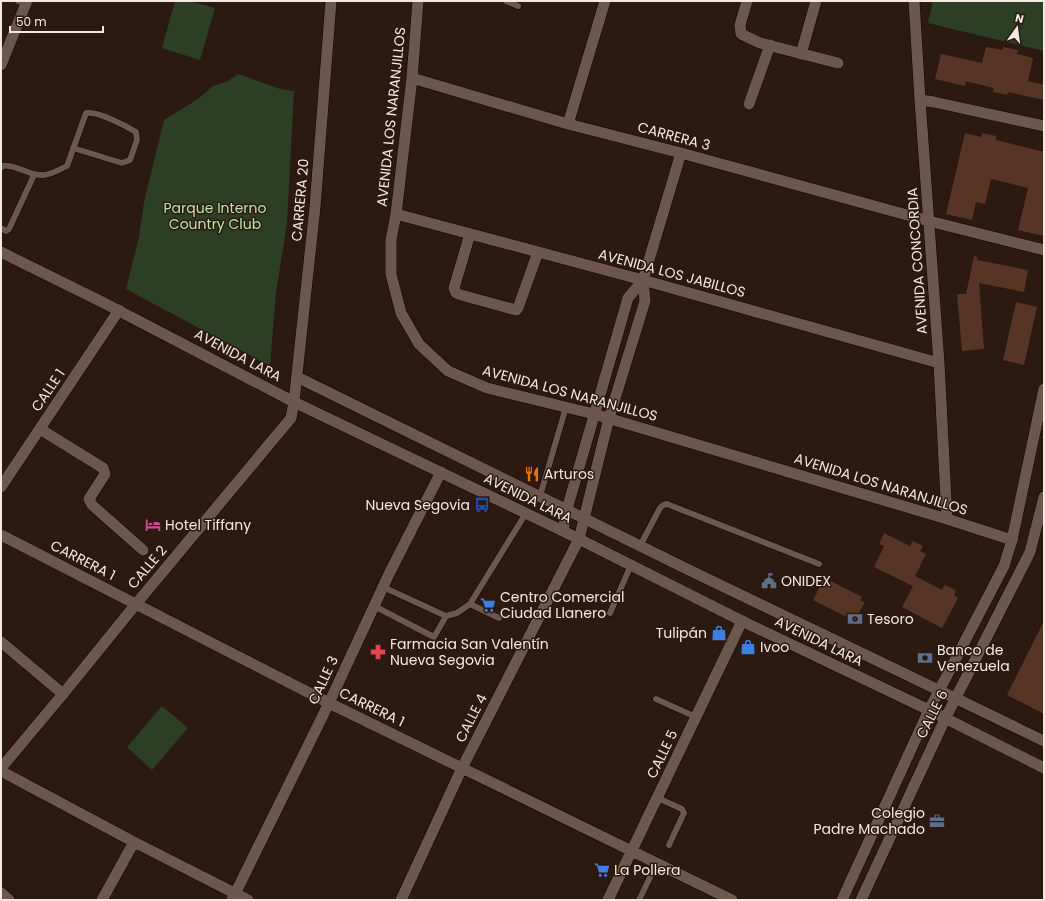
<svg xmlns="http://www.w3.org/2000/svg" width="1045" height="901" viewBox="0 0 1045 901" font-family="Poppins,sans-serif">
<rect width="100%" height="100%" fill="#2c1910"/>
<path fill="#2d3f22" d="M175 1H189L215 8 200 60 162 48Z
M933 1H1038L1044 3V51L928 23Z
M238 74 280 89 294 91 287 223 276 293 270 366 126 289 139 237 144 202 164 120 198 99 213 86 228 81Z
M162 706 188 728 152 770 127 747Z"/>
<path fill="#573524" d="M986 47 1003 50V47L1018 50 1017 54 1033 58 1028 81 1044 85V100L1008 92 1007 95 993 92 994 88 966 81 965 86 935 79 941 54 982 63Z
M965 133 982 137V133L996 136V140L1044 152V236L1018 230 1028 188 991 179 985 204 976 202 972 220 946 214Z
M974 256 977 257V260L1028 270 1024 292 979 283 984 349 962 351 957 294H966Z
M1016 302 1037 307 1024 365 1003 360Z
M884 533 910 546 913 541 923 546 920 551 926 554 915 576 942 590 945 585 956 590 954 595 958 598 942 628 902 607 913 586 874 567 884 546 879 544Z
M823 581 830 584 831 581 862 597 860 600 865 602 855 621 813 600Z
M1044 621V714L1007 695Z"/>
<g fill="none" stroke-linecap="round" stroke-linejoin="round">
<g stroke="#130401" stroke-width="7">
<path id="service" d="M18 1 26 3
M506 1 518 6
M1 168 3 166C17 164 28 176 43 175 51 175 60 169 67 166L86 113C98 111 126 126 136 132L137 140 130 160 122 163 73 148
M1 228 6 231 9 229 34 175
M540 496 566 407
M640 546 660 508 663 505 667 504 819 564
M383 587 446 616 457 613 470 604 526 513
M470 604 499 618
M374 606 434 637 446 616
M610 613 631 565
M656 699 696 717
M658 798 682 809 684 813 669 845
M639 900 657 863"/>
</g>
<g stroke="#130401" stroke-width="12">
<path id="minor" d="M418 1 412 78 396 214 391 240V274L401 313 419 344 448 371 487 388 594 414 947 519 1012 540
M747 1 740 25 741 34 760 43 838 63
M914 1 920 100 939 363 947 519
M801 54 816 1
M1 65 27 1
M412 78 568 124 681 153 929 221 1044 250
M920 100 934 102 1044 126
M749 104 770 45
M568 124 605 1
M396 214 643 280 939 363
M470 234 454 288 456 293 461 295 516 310 518 308 538 252
M40 429 103 468 105 474 89 499 92 505 143 550
M1 487 119 310
M563 531 567 509 628 298 643 280
M1 535 329 703 732 900
M1 642 63 694 1 768
M63 694 136 604 291 418 294 402
M1 771 134 842 248 900
M1 893 9 900
M102 900 134 842
M232 900 329 703 389 574 441 472
M401 900 462 768 579 539 609 418 645 301 643 280 681 153
M608 900 742 621"/>
</g>
<g stroke="#130401" stroke-width="12">
<path id="tertiary" d="M1 252 106 304 294 402 563 531 742 621 929 710 1044 768
M297 377 689 570 1044 741
M294 402 315 207 331 1
M842 900 929 710 1004 566 1012 540 1044 389
M861 900 945 719 1030 552 1044 497"/>
</g>
<use href="#service" stroke="#6d574c" stroke-width="6"/>
<use href="#minor" stroke="#6d574c" stroke-width="11"/>
<use href="#tertiary" stroke="#6d574c" stroke-width="11"/>
</g>
<defs>
<g id="restaurant-bare" transform="scale(1.2)"><path d="M-5-6h1v4h1v-4h1v4h1v-4h1v5L-1.5 .5V6h-2V.5L-5-1ZM5-6V6H3V1.5H1.5Q1.5-4 5-6Z" fill="#e8710a" stroke="#2c1910" stroke-width="2.5" paint-order="stroke"/></g>
<g id="bus-bare" transform="scale(1.2)"><path d="M-5-6H5V4H4V6H2V4H-2V6H-4V4H-5ZM-3.5-4V0h7V-4ZM-3.5 1.2v1.5H-2V1.2ZM2 1.2v1.5H3.5V1.2Z" fill="#1a4fb4" stroke="#2c1910" stroke-width="2.5" paint-order="stroke"/></g>
<g id="hotel-bare" transform="scale(1.2)"><path d="M-6-4.5h1.5V1H6V5H4.5V3h-9V5H-6ZM-4 0a1.8 1.8 0 1 1 3.6 0ZM.5 0V-2.5h3Q6-2.5 6 0Z" fill="#d1479c" stroke="#2c1910" stroke-width="2.5" paint-order="stroke"/></g>
<g id="civic-bare" transform="scale(1.2)"><path d="M-.6-6.5H3V-4.5H.6V-3L4-1V1h2V6H-6V1h2V-1L-.6-3ZM-1.2 2.5V6h2.4V2.5Z" fill="#5c6f8a" stroke="#2c1910" stroke-width="2.5" paint-order="stroke"/></g>
<g id="supermarket-bare" transform="scale(1.2)"><path d="M-6-5.5h2.5l.6 2H6L4.5 2H-2.5L-4.4-4H-6ZM-1.5 3.2a1.3 1.3 0 1 0 .1 0ZM3 3.2a1.3 1.3 0 1 0 .1 0Z" fill="#3f7fe0" stroke="#2c1910" stroke-width="2.5" paint-order="stroke"/></g>
<g id="bank-bare" transform="scale(1.2)"><path d="M-6-4H6V4H-6ZM0-2.3a2.3 2.3 0 1 0 0 4.6a2.3 2.3 0 1 0 0-4.6Z" fill="#5c6f8a" stroke="#2c1910" stroke-width="2.5" paint-order="stroke"/></g>
<g id="shop-bare" transform="scale(1.2)"><path d="M-5-2.5h2.3a2.7 3.5 0 0 1 5.4 0H5L5.5 6h-11ZM-1.5-2.5h3a1.5 2.3 0 0 0-3 0Z" fill="#3f7fe0" stroke="#2c1910" stroke-width="2.5" paint-order="stroke"/></g>
<g id="pharmacy-bare" transform="scale(1.2)"><path d="M-2-6h4v4h4v4h-4v4h-4v-4h-4v-4h4Z" fill="#e0444e" stroke="#2c1910" stroke-width="2.5" paint-order="stroke"/></g>
<g id="office-bare" transform="scale(1.2)"><path d="M-6-3h4V-5.5h4V-3h4V5H-6ZM-1-4.5V-3h2v-1.5ZM-6 0V1H6V0Z" fill="#5c6f8a" stroke="#2c1910" stroke-width="2.5" paint-order="stroke"/></g>
</defs>
<g fill-rule="evenodd">
<use href="#restaurant-bare" x="532" y="474"/>
<use href="#bus-bare" x="482" y="505"/>
<use href="#hotel-bare" x="153" y="525"/>
<use href="#civic-bare" x="769" y="581"/>
<use href="#supermarket-bare" x="488" y="605"/>
<use href="#bank-bare" x="855" y="619"/>
<use href="#shop-bare" x="719" y="633"/>
<use href="#shop-bare" x="748" y="647"/>
<use href="#pharmacy-bare" x="378" y="652"/>
<use href="#bank-bare" x="925" y="658"/>
<use href="#office-bare" x="937" y="821"/>
<use href="#supermarket-bare" x="602" y="870"/>
</g>
<g text-anchor="middle" dominant-baseline="central" stroke-width="3" stroke-linejoin="round" paint-order="stroke">
<g font-size="14" fill="#f5e8e1" stroke="#2c1910">
<text transform="translate(391 117) rotate(-84)">AVENIDA LOS NARANJILLOS</text>
<text transform="translate(674 136) rotate(15)">CARRERA 3</text>
<text transform="translate(300 200) rotate(-85)">CARRERA 20</text>
<text transform="translate(917 261) rotate(-94)">AVENIDA CONCORDIA</text>
<text transform="translate(672 273) rotate(15)">AVENIDA LOS JABILLOS</text>
<text transform="translate(238 355) rotate(28)">AVENIDA LARA</text>
<text transform="translate(48 390) rotate(-56)">CALLE 1</text>
<text transform="translate(570 393) rotate(15)">AVENIDA LOS NARANJILLOS</text>
<text transform="translate(881 484) rotate(17)">AVENIDA LOS NARANJILLOS</text>
<text transform="translate(528 498) rotate(26)">AVENIDA LARA</text>
<text transform="translate(83 560) rotate(27)">CARRERA 1</text>
<text transform="translate(147 567) rotate(-50)">CALLE 2</text>
<text transform="translate(819 641) rotate(26)">AVENIDA LARA</text>
<text transform="translate(323 680) rotate(-65)">CALLE 3</text>
<text transform="translate(372 707) rotate(26)">CARRERA 1</text>
<text transform="translate(932 714) rotate(-63)">CALLE 6</text>
<text transform="translate(471 718) rotate(-63)">CALLE 4</text>
<text transform="translate(662 754) rotate(-64)">CALLE 5</text>
</g>
<g font-size="14" fill="#bfe4aa" stroke="#2c1910">
<text x="215" y="208">Parque Interno<tspan x="215" dy="16">Country Club</tspan></text>
</g>
<g font-size="14" fill="#f5e8e1" stroke="#2c1910" text-anchor="start">
<text x="544" y="474">Arturos</text>
<text x="470" y="505" text-anchor="end">Nueva Segovia</text>
<text x="165" y="525">Hotel Tiffany</text>
<text x="781" y="581">ONIDEX</text>
<text x="500" y="597">Centro Comercial<tspan x="500" dy="16">Ciudad Llanero</tspan></text>
<text x="867" y="619">Tesoro</text>
<text x="707" y="633" text-anchor="end">Tulipán</text>
<text x="390" y="644">Farmacia San Valentín<tspan x="390" dy="16">Nueva Segovia</tspan></text>
<text x="760" y="647">Ivoo</text>
<text x="937" y="650">Banco de<tspan x="937" dy="16">Venezuela</tspan></text>
<text x="925" y="813" text-anchor="end">Colegio<tspan x="925" dy="16">Padre Machado</tspan></text>
<text x="614" y="870">La Pollera</text>
</g>
</g>
<rect width="1045" height="901" fill="none" stroke="#f5e8e1" stroke-width="4"/>
<g transform="translate(1017 28) rotate(14)" stroke="#2c1910" stroke-width="3" paint-order="stroke">
<path d="M0-3L7 15L0 10L-7 15Z" fill="#f5e8e1"/>
<text y="-6" font-size="11" font-weight="bold" text-anchor="middle" fill="#f5e8e1">N</text>
</g>
<path d="M10 26v6h93v-6" fill="none" stroke="#f5e8e1" stroke-width="2"/>
<text x="16" y="26" font-size="12" fill="#f5e8e1" stroke="#2c1910" stroke-width="3" paint-order="stroke">50 m</text>
</svg>
